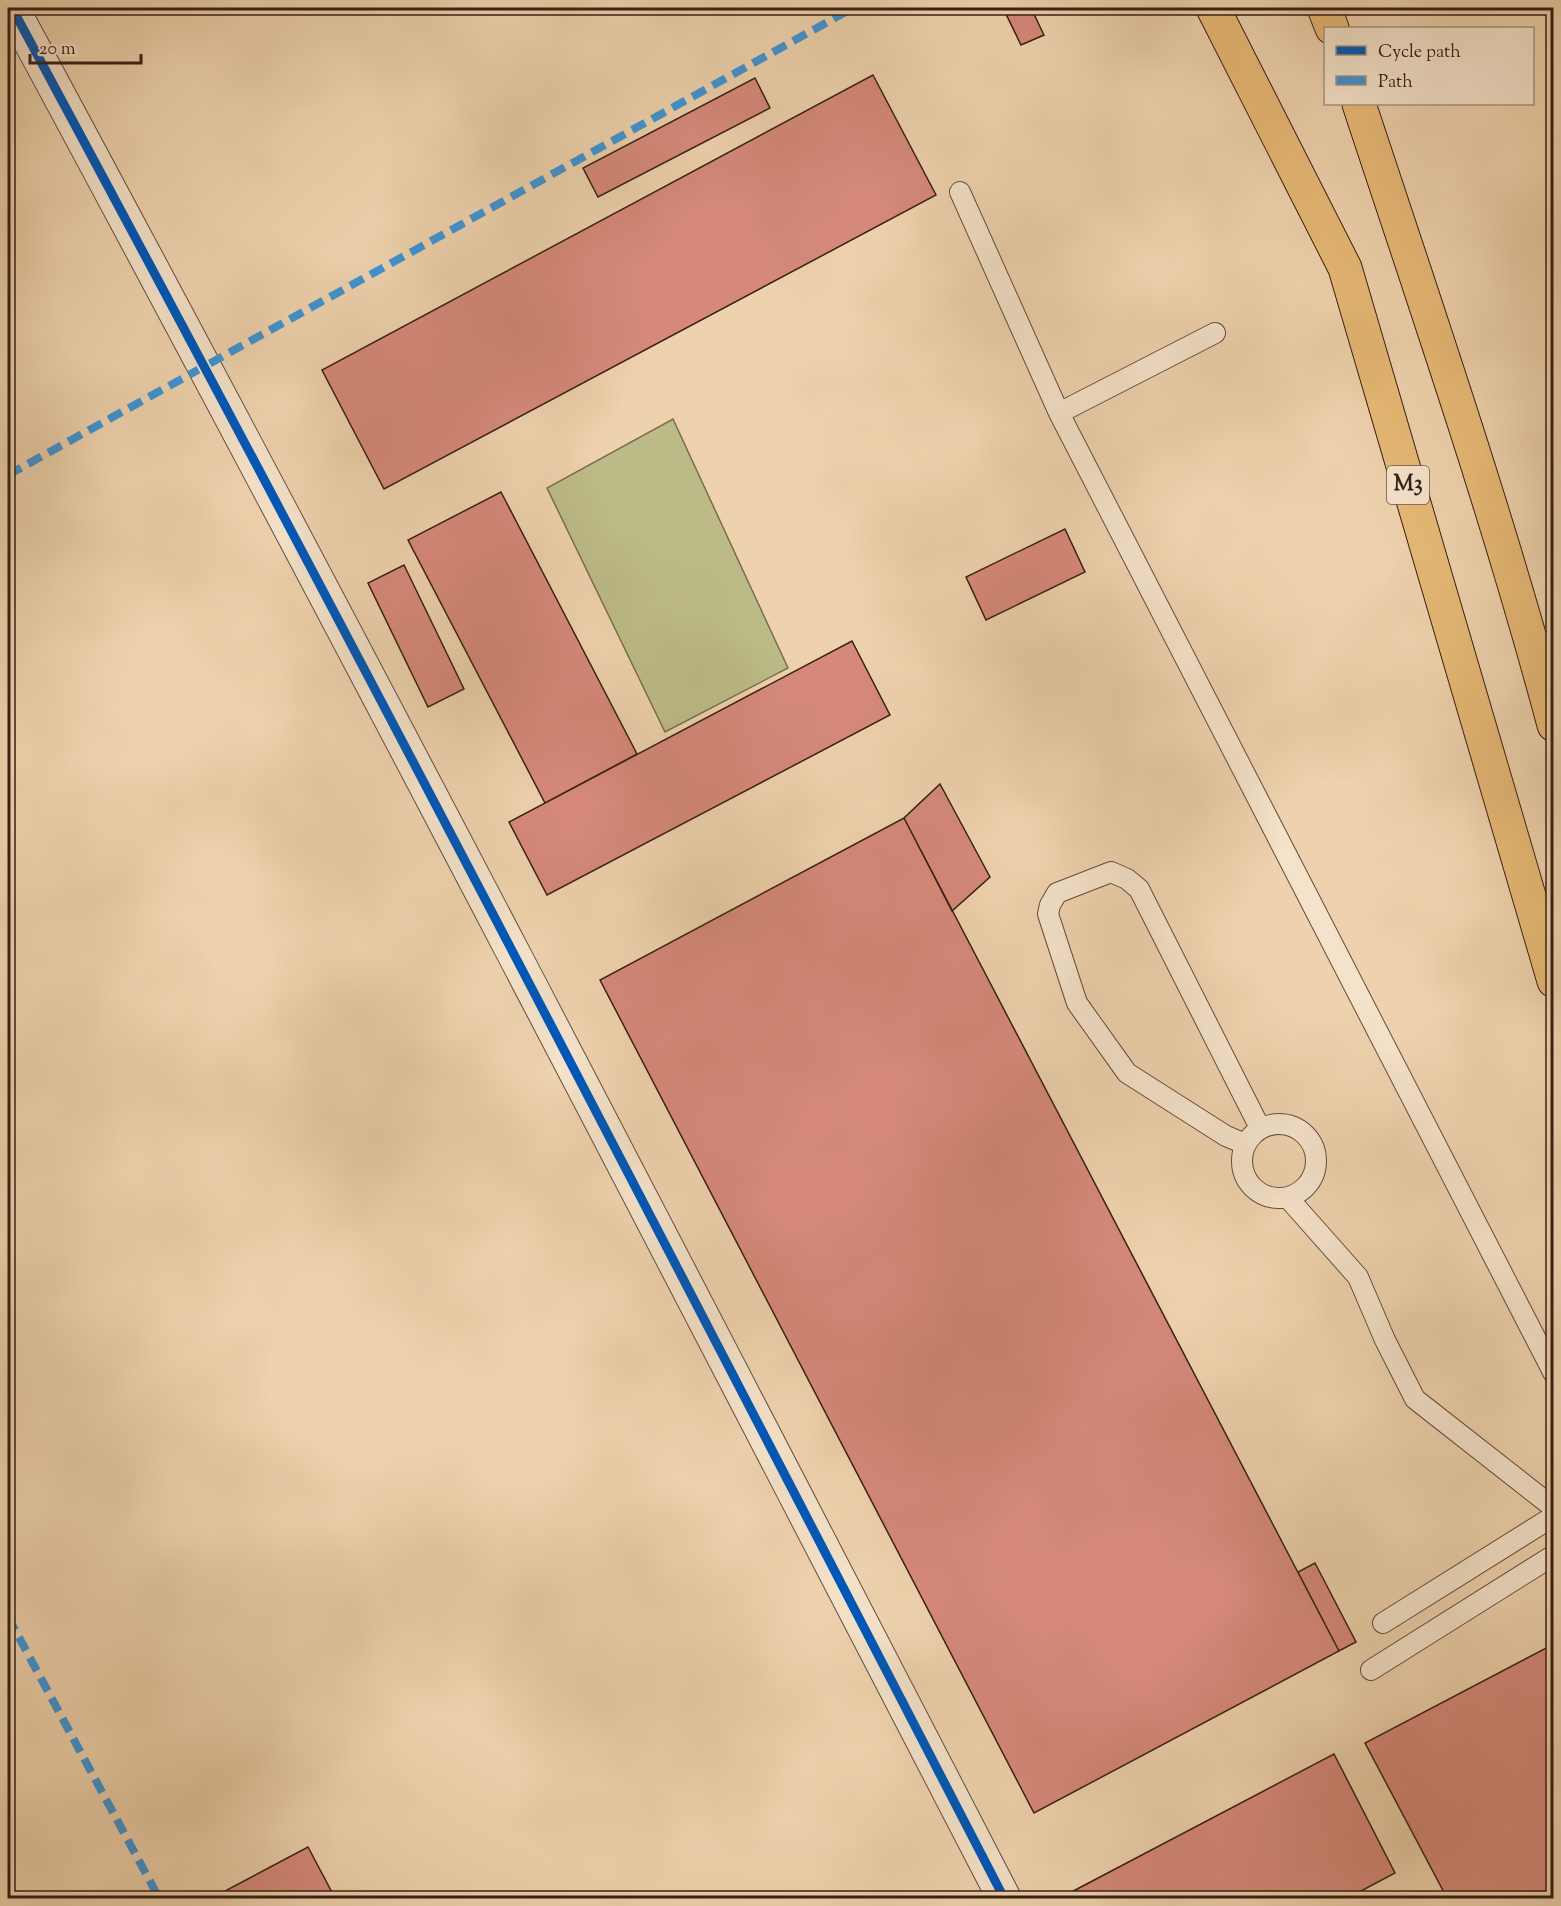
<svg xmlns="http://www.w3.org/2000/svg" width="1561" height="1906" viewBox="0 0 1561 1906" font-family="'Sorts Mill Goudy',serif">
<rect width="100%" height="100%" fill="#eed2ad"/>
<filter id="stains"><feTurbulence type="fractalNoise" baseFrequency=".00333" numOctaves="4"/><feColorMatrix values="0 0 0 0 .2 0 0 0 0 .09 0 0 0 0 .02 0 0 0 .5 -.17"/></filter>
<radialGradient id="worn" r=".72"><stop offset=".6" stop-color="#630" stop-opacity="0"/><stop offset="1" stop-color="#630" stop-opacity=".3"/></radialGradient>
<path fill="#bcbb87" stroke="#7a6d4e" stroke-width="1.5" d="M673 419 788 668 665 732 547 488Z"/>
<path fill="#d6897a" stroke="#371f16" stroke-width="1.5" d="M1014 8H1031L1044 35 1021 45 1005 12Z
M873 75 936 195 384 489 322 370Z
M755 78 770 108 598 197 583 168Z
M501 492 637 754 545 803 408 540Z
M1065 529 1085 572 986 620 966 577Z
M404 565 464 689 428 707 368 583Z
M852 641 890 715 547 895 509 822Z
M940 784 990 877 952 911 904 818Z
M904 818 1339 1651 1034 1813 600 980Z
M1315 1563 1356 1642 1339 1651 1298 1572Z
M1554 1644V1898H1447L1365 1743Z
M1334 1754 1395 1873 1348 1898H1060Z
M308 1847 335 1898H212Z"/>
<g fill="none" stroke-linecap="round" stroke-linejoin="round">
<g stroke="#654c3c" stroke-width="22">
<path id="lane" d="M960 192 1059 413 1554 1374
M1059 413 1215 333
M1242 1161a37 37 0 1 1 74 0a37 37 0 1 1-74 0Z
M1245 1144 1226 1136 1127 1073 1077 1003 1048 914 1050 905 1057 893 1111 872 1127 879 1139 889 1260 1128
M1288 1198 1358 1277 1385 1340 1415 1399 1554 1508
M1383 1623 1554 1516
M1371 1670 1554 1555"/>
</g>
<g stroke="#654c3c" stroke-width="35">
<path id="street" d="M12 8C350 634 677 1266 1004 1898"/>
</g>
<g stroke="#371f16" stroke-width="35">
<path id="highway" d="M1213 8 1345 268 1554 981
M1324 8 1332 28
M1359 104C1427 310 1498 515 1554 725"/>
</g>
<use href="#lane" stroke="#f4e2ca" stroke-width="20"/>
<use href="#street" stroke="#f4e2ca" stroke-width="33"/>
<use href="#highway" stroke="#e7b976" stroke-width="33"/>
<path stroke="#3e94d4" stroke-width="8" stroke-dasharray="15 8" stroke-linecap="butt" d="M8 475 853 8
M8 1617 159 1898"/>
<g stroke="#f4e2ca" stroke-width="13">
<path id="cycleway" d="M12 8C350 634 677 1266 1004 1898"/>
</g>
<use href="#cycleway" stroke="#0057b8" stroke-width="9"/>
</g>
<g text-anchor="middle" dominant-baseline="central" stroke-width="6" stroke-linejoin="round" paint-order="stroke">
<rect fill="#f4e2ca" stroke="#705a4c" stroke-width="1.5" x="1387" y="466" width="42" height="38" rx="4.5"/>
<g font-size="22" font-weight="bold" fill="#371f16">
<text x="1408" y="485">M3</text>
</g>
</g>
<rect width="1561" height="1906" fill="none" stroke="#eed2ad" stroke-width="30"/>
<rect x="9" y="9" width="1543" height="1888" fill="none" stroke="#371f16" stroke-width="3"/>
<rect x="15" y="15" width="1531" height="1876" fill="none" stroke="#371f16" stroke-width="1.5"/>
<rect x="1324" y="27" width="210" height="78" fill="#f4e2ca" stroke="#a89482" stroke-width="1.5"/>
<rect x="1336" y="46" width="30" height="9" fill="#0057b8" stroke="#a89482" stroke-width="1.5"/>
<text x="1378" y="57" font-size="18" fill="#371f16">Cycle path</text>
<rect x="1336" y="76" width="30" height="9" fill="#3e94d4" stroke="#a89482" stroke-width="1.5"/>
<text x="1378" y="87" font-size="18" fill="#371f16">Path</text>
<path d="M30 54v9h111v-9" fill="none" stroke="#371f16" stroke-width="3"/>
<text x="39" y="54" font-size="18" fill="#371f16" stroke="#f4e2ca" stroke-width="4.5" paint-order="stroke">20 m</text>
<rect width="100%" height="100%" filter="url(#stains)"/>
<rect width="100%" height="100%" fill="url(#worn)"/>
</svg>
